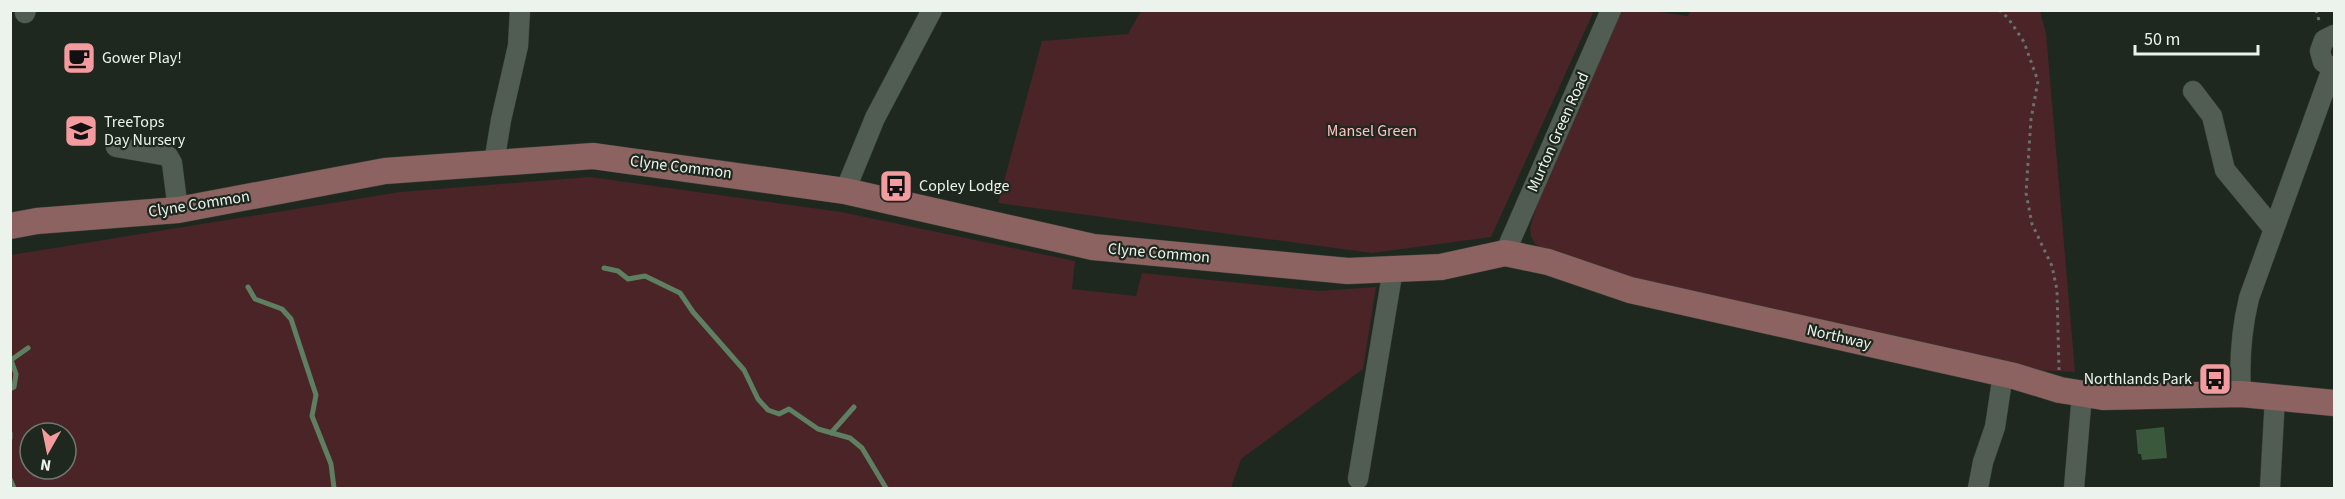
<svg xmlns="http://www.w3.org/2000/svg" width="2345" height="499" viewBox="0 0 2345 499" font-family="'Source Sans 3',sans-serif">
<rect width="100%" height="100%" fill="#1e281f"/>
<path fill="#4a2427" fill-rule="evenodd" d="M1690 10 2040 11 2046 33 2075 372 2013 369 1624 276 1547 251 1535 244 1531 236 1530 228 1537 204 1619 11H1653L1688 16Z
M1141 11V10L1594 11 1491 237 1372 253 998 203 1042 41 1128 34Z
M590 177 841 212 1075 261 1072 289 1136 296 1142 273 1319 291 1376 287 1363 369 1241 459 1231 488H11V255L400 192ZM30 433H66V469H30Z"/>
<g fill="none" stroke-linecap="round" stroke-linejoin="round">
<path stroke="#5e7f61" stroke-width="5" d="M604 268 618 271 628 279 645 276 680 293 693 312 744 370 758 399 768 410 779 414 789 409 818 429 850 438 862 448 886 488
M248 287 255 299 282 309 291 319 316 395 312 416 331 464 334 488
M10 389 14 387 16 374 11 360 28 348
M10 433V438
M831 433 854 407
M10 479 14 488"/>
</g>
<path fill="#3a593c" d="M2164 427 2167 458 2142 460 2141 454H2138L2136 430Z"/>
<g fill="none" stroke-linecap="round" stroke-linejoin="round">
<g stroke="#3a433a" stroke-width="21">
<path id="minor" d="M25 13 26 10
M2334 35 2324 40 2320 51 2323 62 2334 69
M2193 91 2212 116 2225 170 2273 228
M116 147 168 156 172 163 178 210
M494 163 501 120 518 46 520 10
M845 191 875 118 932 10
M1505 253 1611 10
M2241 394C2239 360 2241 331 2249 298L2332 69
M1358 479 1393 269
M1978 488 1983 462 1995 427 2003 374
M2074 488 2082 394
M2270 488 2275 397"/>
</g>
<g stroke="#3a433a" stroke-width="27">
<path id="major" d="M10 226 37 221 178 210 385 171 593 156 845 191 1093 247 1348 271 1441 267 1505 253 1548 262 1630 290 2014 376 2060 390 2103 397 2241 394 2334 403"/>
</g>
<path stroke="#69716a" stroke-width="3" stroke-dasharray="3 4.5" stroke-linecap="butt" d="M1999 10 2008 18 2024 42 2038 81 2031 119 2026 193 2032 224 2052 266 2057 290 2059 370
M2316 10 2320 24"/>
<use href="#minor" stroke="#515d52" stroke-width="20"/>
<use href="#major" stroke="#8d6362" stroke-width="26"/>
</g>
<defs>
<g id="cafe-square" transform="scale(1.725)"><rect x="-9" y="-9" width="18" height="18" rx="4" fill="#f49b9f" stroke="#1e281f"/><path d="M-5.5-4.5H6V0H3Q3 3.5 0 3.5H-2.5Q-5.5 3.5-5.5 0ZM3-3.2v2h1.7v-2ZM-6 4.5H4V6H-6Z" fill="#111"/></g>
<g id="school-square" transform="scale(1.725)"><rect x="-9" y="-9" width="18" height="18" rx="4" fill="#f49b9f" stroke="#1e281f"/><path d="M0-5L7-2L0 1L-7-2ZM-4 1L0 2.5L4 1V4Q0 6-4 4Z" fill="#111"/></g>
<g id="bus-square" transform="scale(1.725)"><rect x="-9" y="-9" width="18" height="18" rx="4" fill="#f49b9f" stroke="#1e281f"/><path d="M-5-6H5V4H4V6H2V4H-2V6H-4V4H-5ZM-3.5-4V0h7V-4ZM-3.5 1.2v1.5H-2V1.2ZM2 1.2v1.5H3.5V1.2Z" fill="#111"/></g>
</defs>
<g fill-rule="evenodd">
<use href="#cafe-square" x="79" y="58"/>
<use href="#school-square" x="81" y="131"/>
<use href="#bus-square" x="896" y="186"/>
<use href="#bus-square" x="2215" y="379"/>
</g>
<g text-anchor="middle" dominant-baseline="central" stroke-width="4.5" stroke-linejoin="round" paint-order="stroke">
<g font-size="16" fill="#ecf3ed" stroke="#1e281f" text-anchor="start">
<text x="102" y="58">Gower Play!</text>
<text x="104" y="122">TreeTops<tspan x="104" dy="18">Day Nursery</tspan></text>
<text x="919" y="186">Copley Lodge</text>
<text x="2192" y="379" text-anchor="end">Northlands Park</text>
</g>
<g font-size="16" fill="#ffc0c2" stroke="#1e281f">
<text x="1372" y="131">Mansel Green</text>
</g>
<g font-size="16" fill="#ecf3ed" stroke="#1e281f">
<text transform="translate(1558 132) rotate(-66)">Murton Green Road</text>
<text transform="translate(681 167) rotate(7)">Clyne Common</text>
<text transform="translate(199 204) rotate(-9)">Clyne Common</text>
<text transform="translate(1159 253) rotate(5)">Clyne Common</text>
<text transform="translate(1839 337) rotate(13)">Northway</text>
</g>
</g>
<rect width="2345" height="499" fill="none" stroke="#ecf3ed" stroke-width="24"/>
<g transform="translate(48 451) rotate(189)"><circle r="28" fill="#1e281f" stroke="#707971" stroke-width="1.5"/>
<path d="M0-4.5L10 22L0 15L-10 22Z" fill="#f49b9f"/>
<text y="-9" font-size="16" font-weight="bold" text-anchor="middle" fill="#ecf3ed">N</text>
</g>
<path d="M2135 45v9h123v-9" fill="none" stroke="#ecf3ed" stroke-width="3"/>
<text x="2144" y="45" font-size="18" fill="#ecf3ed" stroke="#1e281f" stroke-width="4.5" paint-order="stroke">50 m</text>
</svg>
